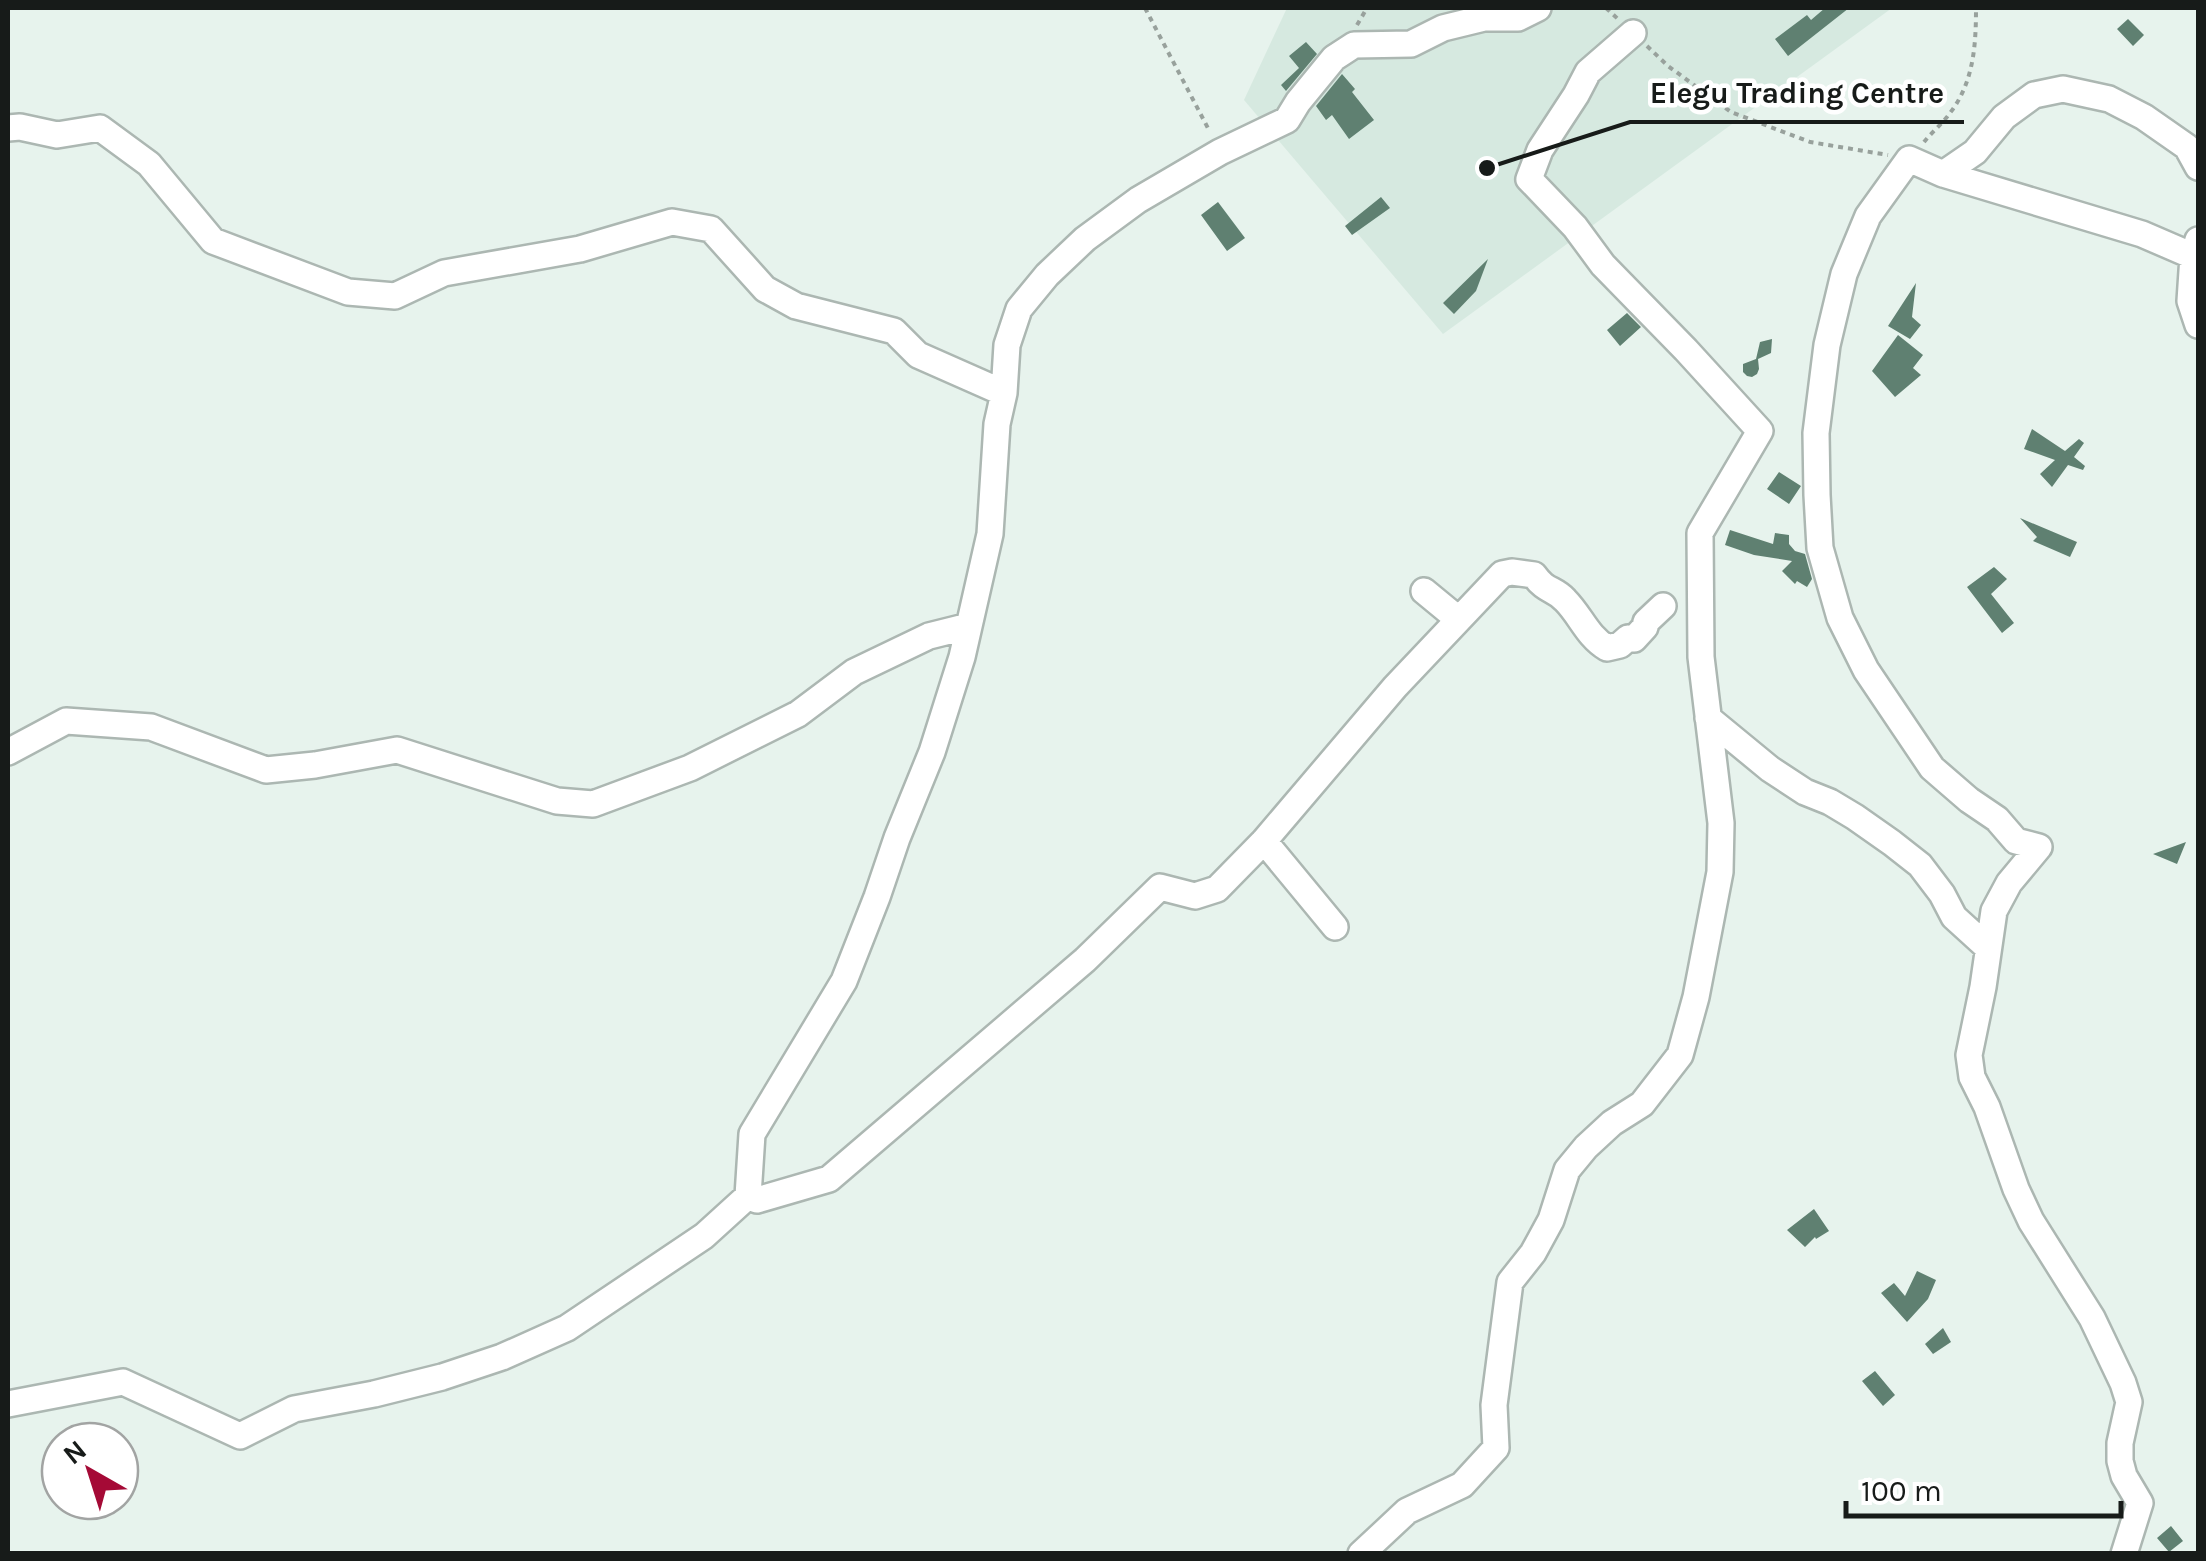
<svg xmlns="http://www.w3.org/2000/svg" width="2206" height="1561" viewBox="0 0 2206 1561" font-family="Karla,sans-serif">
<rect width="100%" height="100%" fill="#e7f3ed"/>
<path fill="#d6e9e0" d="M1287 8H1892L1443 334 1244 100Z"/>
<path fill="#5f8071" d="M1825 8H1849L1788 56 1775 39 1807 15 1811 20Z
M2128 19 2144 35 2133 46 2117 29Z
M1306 42 1317 54 1286 91 1281 85 1299 68 1289 56Z
M1342 74 1355 89 1352 92 1374 120 1349 139 1332 115 1326 120 1316 106Z
M1381 197 1390 208 1352 235 1345 226Z
M1218 202 1245 238 1227 251 1201 215Z
M1488 259 1476 291 1454 314 1443 303Z
M1916 283 1912 317 1921 325 1910 339 1888 326Z
M1627 313 1641 327 1620 346 1607 330Z
M1898 335 1923 355 1913 368 1921 375 1895 397 1872 371Z
M1772 339 1771 353 1758 359 1759 369 1757 374 1752 377 1747 376 1743 372V364L1756 359 1760 342Z
M2032 429 2065 451 2079 439 2084 443 2074 457 2085 466 2083 470 2068 465 2052 487 2040 474 2055 460 2024 449Z
M1779 472 1801 486 1789 504 1767 489Z
M2020 518 2077 542 2070 557 2033 541 2037 537Z
M1730 530 1773 544 1775 533 1789 535V544L1795 551 1805 554 1812 579 1807 587 1797 581 1795 584 1782 571 1792 561 1754 555 1725 545Z
M1994 567 2007 579 1991 594 2014 623 2002 633 1967 587Z
M2186 842 2177 864 2153 854Z
M1814 1209 1829 1231 1816 1239 1815 1237 1805 1247 1787 1230Z
M1917 1271 1936 1280 1928 1299 1907 1322 1881 1293 1894 1283 1905 1296Z
M1943 1328 1951 1342 1933 1354 1925 1344Z
M1875 1371 1895 1395 1883 1406 1862 1381Z
M2171 1526 2183 1541 2169 1552 2157 1538Z"/>
<g fill="none" stroke-linecap="round" stroke-linejoin="round">
<g stroke="#acb7b2" stroke-width="30">
<path id="minor" d="M8 128 20 127 57 135 100 128 149 164 213 241 348 292 395 296 444 273 580 249 672 222 711 229 765 289 796 306 894 331 918 355 1004 393
M1943 174 2142 234 2193 256
M2198 240 2193 256 2190 301 2198 325
M1424 591 1458 619
M1708 718 1770 769 1805 792 1830 802 1855 817 1892 843 1920 865 1942 894 1954 917 1987 947
M8 752 66 721 151 727 266 770 315 765 397 750 557 801 593 804 690 768 798 714 854 672 929 636 969 626
M1264 841 1335 927
M748 1196 757 1200 829 1179 1085 960 1160 887 1195 896 1217 889 1264 841 1395 687 1502 574 1512 572 1534 575C1546 592 1554 588 1565 600 1581 616 1587 636 1607 648L1620 645 1628 638 1634 639 1645 627 1646 622 1663 606
M8 1404 123 1382 240 1436 294 1409 374 1394 442 1377 502 1357 567 1328 704 1236 748 1196 752 1134 844 981 877 897 897 838 932 752 962 657 990 534 997 424 1004 393 1007 345 1019 309 1047 275 1085 239 1138 200 1220 152 1287 120 1298 102 1334 58 1354 45 1411 44 1443 28 1484 18H1518L1538 8
M1361 1554 1407 1511 1462 1485 1496 1448 1494 1405 1510 1282 1533 1253 1551 1220 1567 1170 1586 1147 1612 1123 1642 1104 1680 1055 1696 997 1720 872 1721 823 1701 657 1700 533 1760 431 1686 350 1603 265 1575 227 1529 179 1540 150 1576 95 1588 72 1633 33
M2124 1554 2140 1503 2124 1476 2120 1461V1443L2129 1402 2123 1383 2092 1318 2031 1221 2016 1189 1987 1107 1972 1077 1969 1055 1983 987 1994 911 2009 883 2039 847 2016 841 1997 819 1969 800 1932 768 1866 670 1840 618 1820 548 1817 495 1816 433 1827 345 1844 274 1868 216 1909 159 1943 174 1975 152 2004 117 2034 95 2063 89 2109 99 2144 117 2187 147 2198 167"/>
</g>
<path stroke="#98a19c" stroke-width="4" stroke-dasharray="5 5" stroke-linecap="butt" d="M1145 8 1210 132
M1606 8 1618 19
M1357 25 1367 8
M1647 46 1668 66 1731 112 1810 142 1888 155
M1924 142C1932 132 1943 123 1950 113 1974 82 1976 44 1976 8"/>
<use href="#minor" stroke="#fff" stroke-width="25"/>
</g>
<path fill="none" stroke="#171b19" stroke-width="4" d="M1487 168L1630 122H1964"/>
<circle fill="#171b19" stroke="#fff" stroke-width="4" cx="1487" cy="168" r="10"/>
<g font-size="30" text-anchor="middle" font-weight="bold" fill="#171b19" stroke="#fff" stroke-width="9" stroke-linejoin="round" paint-order="stroke">
<text x="1797" y="103">Elegu Trading Centre</text>
</g>
<rect width="2206" height="1561" fill="none" stroke="#171b19" stroke-width="20"/>
<g transform="translate(90 1471) rotate(321)"><circle r="48" fill="#ffffff" stroke="#a2a4a3" stroke-width="2.5"/>
<path d="M0-8L18 38L0 25L-18 38Z" fill="#a50a36"/>
<text y="-15" font-size="28" font-weight="bold" text-anchor="middle" fill="#171b19">N</text>
</g>
<path d="M1846 1501v15h275v-15" fill="none" stroke="#171b19" stroke-width="5"/>
<text x="1861" y="1501" font-size="30" fill="#171b19" stroke="#ffffff" stroke-width="8" paint-order="stroke">100 m</text>
</svg>
